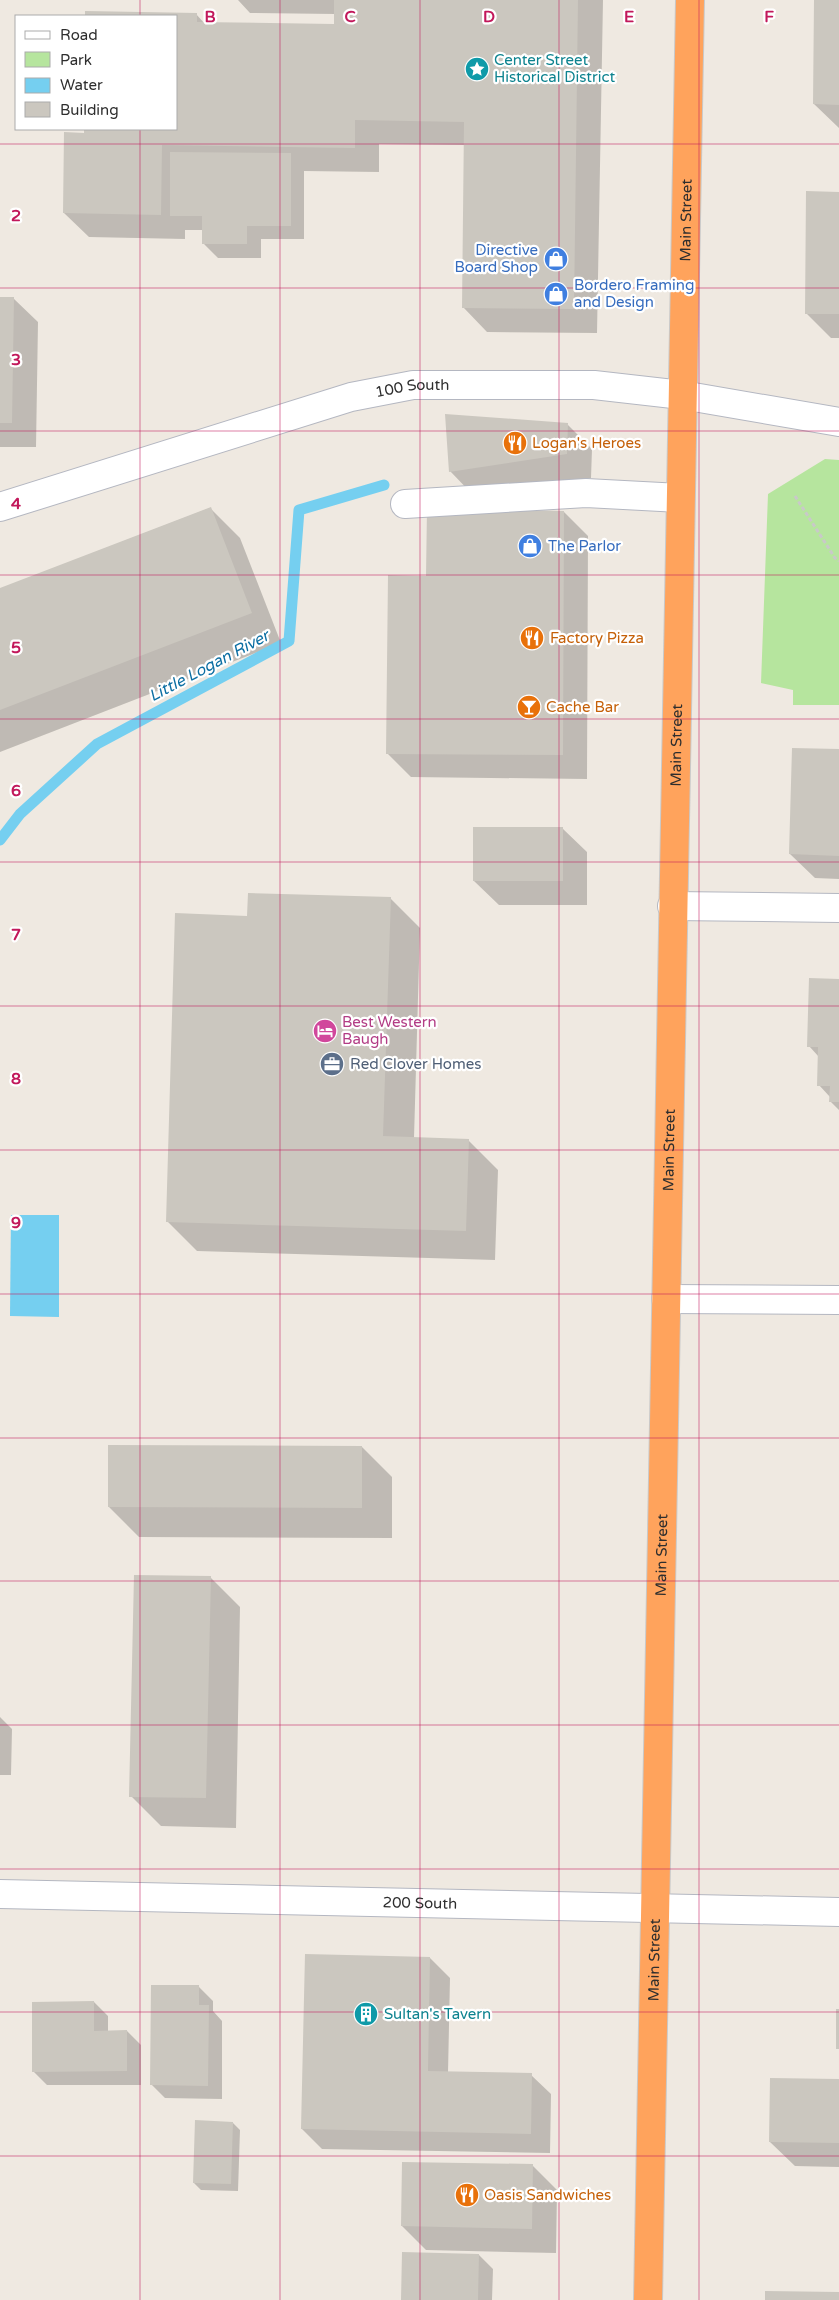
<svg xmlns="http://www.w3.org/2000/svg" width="839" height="2300" viewBox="0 0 839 2300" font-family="'Varela Round',sans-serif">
<rect width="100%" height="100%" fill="#efe9e1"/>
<path fill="#b6e59e" d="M825 459 839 460V705H793V690L761 683 768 494Z"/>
<path fill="#75cff0" d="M11 1215H59V1317L10 1316Z"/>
<path fill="#0003" d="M238 0H603L597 333 487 332 463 307 465 145 379 144V172L304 171V239H261V258H218L204 244V230H185V239L89 237 64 213 85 129H176V16H87V13L196 14 205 24 335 25V14L250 13Z
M817 0H839V128L814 104Z
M839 193V338H831L807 314Z
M0 298H13L38 322 36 447H0Z
M568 425 592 449 591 478 474 496 450 471Z
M210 508 240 538 281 643 0 752V589Z
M564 512 588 536 587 779 411 777 387 753 427 577Z
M839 750V879L815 878 790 854Z
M562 828 587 852V905H499L474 881Z
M390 898 420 928 414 1138 468 1140 498 1170 495 1260 197 1251 167 1221 248 917Z
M839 980V1110L830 1101V1097L819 1085V1057L809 1046Z
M362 1447 392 1477V1538L139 1537 109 1507Z
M210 1577 240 1607 236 1828 161 1826 131 1796Z
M0 1717 12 1729 11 1775H0Z
M430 1958 450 1978 448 2073 531 2075 551 2094 550 2153 322 2149 302 2129Z
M199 1987 213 2001V2011L222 2021V2099L165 2098 151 2084Z
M94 2002 108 2016V2032L127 2031 141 2045V2085H47L33 2071Z
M839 2081V2167L795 2166 770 2142Z
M233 2123 240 2130 238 2191 201 2190 194 2183Z
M533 2166 557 2190 556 2253 426 2250 402 2226Z
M479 2255 493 2269 492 2300H402Z"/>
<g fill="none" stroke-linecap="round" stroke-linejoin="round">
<path stroke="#75cff0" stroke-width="11" d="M0 840 20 814 97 744 289 641 299 510 384 485"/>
</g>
<path fill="#cbc7bf" d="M334 0H578L574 309 462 308 464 122 355 120V148L162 145 161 215 63 213 64 132 84 133V129H176V16H85V11L197 13V22L334 24Z
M814 0H839V105L813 104Z
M170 152 291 153V226H247V244H202V216H170Z
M806 191 839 192V314H805Z
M0 297H14L12 423H0Z
M445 414 568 423 567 454 449 472Z
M211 507 252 613 0 710V588Z
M427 508 564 511 563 755 386 754 388 575 426 576Z
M792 748 839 749V856L789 854Z
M473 827H563V881H473Z
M248 893 391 897 383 1136 469 1139 466 1231 166 1222 175 913 247 916Z
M809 978 839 979V1102H829L830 1086H817L818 1047H807Z
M108 1445 362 1446V1508L108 1507Z
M134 1575 211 1576 206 1798 129 1797Z
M305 1954 430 1957 428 2071 532 2073 531 2134 301 2129Z
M151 1985H199V2005H209L208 2086 150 2085Z
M94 2001V2031L127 2030V2071L32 2072V2002Z
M836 2009H839V2049H836Z
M770 2078 839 2079V2143L769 2142Z
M195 2120 233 2122 231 2184 193 2183Z
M402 2162 533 2164 532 2229 401 2226Z
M402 2252 479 2254 478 2300H401Z
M765 2291 839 2292V2300H765Z"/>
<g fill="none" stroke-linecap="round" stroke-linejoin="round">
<g stroke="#b4b7c1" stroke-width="30">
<g id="minor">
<path d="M405 504 586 493 680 498"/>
<path id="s1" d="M0 507 351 397 413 385H594L682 395 839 422"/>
<path d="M672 906 839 908"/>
<path d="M666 1299 839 1300"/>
<path id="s2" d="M0 1894 839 1912"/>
</g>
</g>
<g stroke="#c9c9c9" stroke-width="30">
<g id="highway">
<path id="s3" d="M648 2300 690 0"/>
</g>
</g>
<path stroke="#c9c9c9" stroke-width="3" stroke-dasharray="4 2.5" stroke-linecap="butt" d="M795 496 835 558 839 561"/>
<use href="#minor" stroke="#fff" stroke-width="28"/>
<use href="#highway" stroke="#ffa35c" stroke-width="28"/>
</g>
<path fill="none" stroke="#c2185b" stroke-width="1" stroke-opacity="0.55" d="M140 0V16M280 0V2300M420 0V2300M559 0V2300M699 0V2300M140 129V2300M0 144H839M0 288H839M0 431H839M0 575H839M0 719H839M0 862H839M0 1006H839M0 1150H839M0 1294H839M0 1438H839M0 1581H839M0 1725H839M0 1869H839M0 2012H839M0 2156H839"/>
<defs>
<g id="sight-disc" transform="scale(1.25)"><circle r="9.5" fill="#0f9aa8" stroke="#fff"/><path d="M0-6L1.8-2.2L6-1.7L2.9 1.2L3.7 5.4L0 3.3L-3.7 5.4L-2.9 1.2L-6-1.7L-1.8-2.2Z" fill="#fff"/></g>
<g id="shop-disc" transform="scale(1.25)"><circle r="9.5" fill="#3f7fe0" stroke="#fff"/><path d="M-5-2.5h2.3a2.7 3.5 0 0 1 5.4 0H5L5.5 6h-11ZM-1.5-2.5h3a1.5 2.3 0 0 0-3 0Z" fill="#fff"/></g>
<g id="restaurant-disc" transform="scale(1.25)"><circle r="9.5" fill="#e8710a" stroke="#fff"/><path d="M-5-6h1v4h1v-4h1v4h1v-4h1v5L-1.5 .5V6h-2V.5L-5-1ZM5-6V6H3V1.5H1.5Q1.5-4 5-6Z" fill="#fff"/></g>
<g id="bar-disc" transform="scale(1.25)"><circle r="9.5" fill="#e8710a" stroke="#fff"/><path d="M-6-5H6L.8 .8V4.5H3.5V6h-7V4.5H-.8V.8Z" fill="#fff"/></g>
<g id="hotel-disc" transform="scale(1.25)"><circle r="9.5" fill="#d1479c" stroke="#fff"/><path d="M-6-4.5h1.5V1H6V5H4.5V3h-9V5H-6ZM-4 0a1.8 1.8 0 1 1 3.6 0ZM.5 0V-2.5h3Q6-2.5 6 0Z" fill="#fff"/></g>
<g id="office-disc" transform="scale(1.25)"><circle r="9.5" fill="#5c6f8a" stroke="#fff"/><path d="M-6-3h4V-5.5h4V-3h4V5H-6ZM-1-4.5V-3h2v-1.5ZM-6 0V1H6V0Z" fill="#fff"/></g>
<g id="building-disc" transform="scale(1.25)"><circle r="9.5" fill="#0f9aa8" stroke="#fff"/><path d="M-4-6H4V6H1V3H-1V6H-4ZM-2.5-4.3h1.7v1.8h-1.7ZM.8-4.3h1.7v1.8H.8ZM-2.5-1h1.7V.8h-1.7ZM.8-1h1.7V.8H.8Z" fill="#fff"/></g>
</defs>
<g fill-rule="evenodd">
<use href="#sight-disc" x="477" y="69"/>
<use href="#shop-disc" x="556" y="259"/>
<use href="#shop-disc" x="556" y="294"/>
<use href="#restaurant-disc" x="515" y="443"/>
<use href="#shop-disc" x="530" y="546"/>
<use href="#restaurant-disc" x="532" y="638"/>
<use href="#bar-disc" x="529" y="707"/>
<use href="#hotel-disc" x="325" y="1031"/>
<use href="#office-disc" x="332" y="1064"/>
<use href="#building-disc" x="366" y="2014"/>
<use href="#restaurant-disc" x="467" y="2195"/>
</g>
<g text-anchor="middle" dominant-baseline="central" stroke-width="4.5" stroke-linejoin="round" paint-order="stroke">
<g font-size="15" fill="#0d838f" stroke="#fff" text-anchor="start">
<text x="494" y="60">Center Street<tspan x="494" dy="17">Historical District</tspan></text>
<text x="384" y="2014">Sultan's Tavern</text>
</g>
<g font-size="15" fill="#2e2e2e" stroke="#fff">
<text stroke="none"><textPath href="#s3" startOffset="2080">Main Street</textPath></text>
<text stroke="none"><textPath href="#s1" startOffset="430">100 South</textPath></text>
<text stroke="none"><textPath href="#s3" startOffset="1555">Main Street</textPath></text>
<text stroke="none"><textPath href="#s3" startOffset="1150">Main Street</textPath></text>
<text stroke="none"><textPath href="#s3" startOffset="745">Main Street</textPath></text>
<text stroke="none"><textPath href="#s2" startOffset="420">200 South</textPath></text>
<text stroke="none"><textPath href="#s3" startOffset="340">Main Street</textPath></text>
</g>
<g font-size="15" fill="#366cbe" stroke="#fff" text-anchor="start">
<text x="538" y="250" text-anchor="end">Directive<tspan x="538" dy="17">Board Shop</tspan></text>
<text x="574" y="285">Bordero Framing<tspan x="574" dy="17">and Design</tspan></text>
<text x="548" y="546">The Parlor</text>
</g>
<g font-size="15" fill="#c56008" stroke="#fff" text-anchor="start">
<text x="532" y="443">Logan's Heroes</text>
<text x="550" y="638">Factory Pizza</text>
<text x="546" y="707">Cache Bar</text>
<text x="484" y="2195">Oasis Sandwiches</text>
</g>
<g font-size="15" fill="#b23c85" stroke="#fff" text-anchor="start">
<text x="342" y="1022">Best Western<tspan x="342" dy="17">Baugh</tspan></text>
</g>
<g font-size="15" fill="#4e5e75" stroke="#fff" text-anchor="start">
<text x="350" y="1064">Red Clover Homes</text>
</g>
<g font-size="16" font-style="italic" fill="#0d6fa3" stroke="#fff">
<text transform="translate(209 666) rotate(-28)">Little Logan River</text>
</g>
</g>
<g font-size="16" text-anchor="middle" font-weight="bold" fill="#c2185b" stroke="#fff" stroke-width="4.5" stroke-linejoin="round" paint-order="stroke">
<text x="210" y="22">B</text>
<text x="350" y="22">C</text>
<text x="489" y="22">D</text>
<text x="629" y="22">E</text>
<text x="769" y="22">F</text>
<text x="16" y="221">2</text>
<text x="16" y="365">3</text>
<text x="16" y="509">4</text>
<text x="16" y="653">5</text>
<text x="16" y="796">6</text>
<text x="16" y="940">7</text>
<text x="16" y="1084">8</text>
<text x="16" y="1228">9</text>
</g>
<rect x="15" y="15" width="162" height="115" fill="#ffffff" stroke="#ababab"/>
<rect x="25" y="31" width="25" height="8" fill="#ffffff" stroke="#ababab"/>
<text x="60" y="40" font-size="15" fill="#2e2e2e">Road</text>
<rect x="25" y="52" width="25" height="15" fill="#b6e59e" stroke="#ababab"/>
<text x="60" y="65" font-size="15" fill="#2e2e2e">Park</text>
<rect x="25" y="78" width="25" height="15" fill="#75cff0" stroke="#ababab"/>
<text x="60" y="90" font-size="15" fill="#2e2e2e">Water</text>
<rect x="25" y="102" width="25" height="15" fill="#cbc7bf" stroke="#ababab"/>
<text x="60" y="115" font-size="15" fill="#2e2e2e">Building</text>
</svg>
